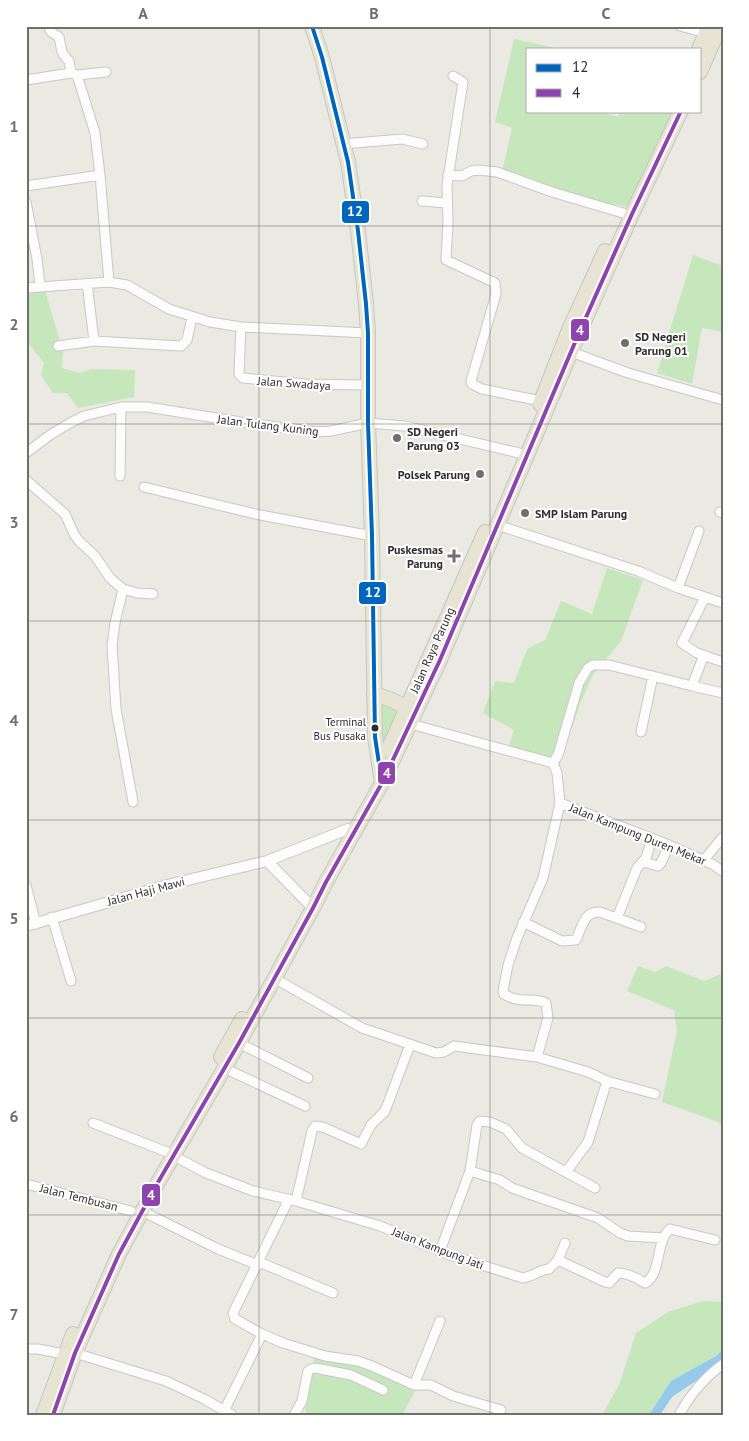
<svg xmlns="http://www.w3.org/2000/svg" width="749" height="1441" viewBox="0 0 749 1441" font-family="'PT Sans',sans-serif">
<rect width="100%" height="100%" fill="#eae9e2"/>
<path fill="#c6e7bb" d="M514 39 561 49H528V111H599L618 117 620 111H672L630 207 579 198 502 172 512 128 495 122Z
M693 255 723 266V332L702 328 692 384 657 373Z
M45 290 63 352 62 368 80 373 92 369 135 370 134 397 78 408 67 393H53L41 375 44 363 26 340V294Z
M607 568 643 580 621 641 593 675 580 704 558 768 507 753 514 730 483 713 495 681 514 683 527 649 545 640 561 601 592 614Z
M385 702 398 709 400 715 387 741 380 738 379 706Z
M638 966 655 972 666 966 704 981 723 973V1126L718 1122 662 1102 677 1030 674 1010 627 991Z
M703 1301 723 1302V1349L716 1356 671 1381 649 1415H604L603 1413 619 1385 636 1333 668 1312Z
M315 1355 361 1365 417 1388 402 1415H306L305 1405Z"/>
<path fill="#95caec" d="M723 1349V1363L672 1397 660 1415H649L671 1381 716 1356Z"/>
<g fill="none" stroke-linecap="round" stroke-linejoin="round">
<g stroke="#c8c8c7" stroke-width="11">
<path id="minor" d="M48 26 51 32 59 37C62 49 59 51 69 61L71 73
M680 26 706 33
M77 75 95 133 100 175 109 282
M453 76 463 82 447 185 448 223 446 260 491 281 495 283 496 294 471 381 472 384 482 389 541 401
M26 80 71 73 77 75 106 72
M343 144 402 139 423 144
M448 175 462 176 471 171 478 170 497 172 552 192 623 213
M26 186 100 175
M422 201 447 203
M26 202 37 259 40 286
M87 283 94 341
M26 288 109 282 127 285 169 309 210 322 241 327 368 333
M241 327 239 374 243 378 305 384 367 385
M58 346 94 341 181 346 187 340 192 317
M566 350 628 373 723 400
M26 453 50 435 70 423 84 416 121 407H147L241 422 316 432 331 431 368 423 405 426 519 453
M120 476 121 407
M26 480 65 514 74 534 79 541 95 556 110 578 123 589 115 623 112 645 116 709 133 802
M144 487 255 514 372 536
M720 512 723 513
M497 525 638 571 678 588 723 603
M678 588 699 531
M123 589 137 593 153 594
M705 597 682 643 697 653 723 662
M704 655 692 686 723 693
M407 723 553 763 557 773 560 803 669 845 714 865 723 872
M641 732 653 676
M553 763 558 755 579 683 588 668 593 665H609L692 686
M560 803 543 878 517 938 508 965 503 991 504 994C518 1004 533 997 546 1003L548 1018 537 1057 588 1072 607 1081 588 1142 566 1172
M704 860 722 838
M644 862 658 866 661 863 669 845
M26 885 36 924
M52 917 71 981
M617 918 637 868 646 858 652 838
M523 922 562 941 576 940C582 927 584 911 600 912L641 927
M274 978 362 1028 436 1053 444 1052 454 1046 537 1057
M239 1043 308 1078
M224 1068 305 1106
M607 1081 655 1094
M93 1123 167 1152
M174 1156 206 1173 253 1191 296 1201 380 1226 450 1255 523 1278C533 1276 539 1270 549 1269L558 1260 605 1282 609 1283 618 1273C628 1273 637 1278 645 1283 662 1274 655 1241 670 1229L715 1240
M470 1171 477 1125 480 1121 490 1122 506 1129 522 1148 595 1188
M26 1184 131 1211
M296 1201 312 1131 315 1126 323 1127 361 1144 371 1125 385 1111 410 1045
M142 1211 218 1249 258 1265
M440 1251 470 1171 500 1180 512 1188 598 1218 620 1233 628 1236 663 1238
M558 1260 565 1243
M259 1262 333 1293
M262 1334 283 1343 325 1356 358 1361 372 1366 414 1385H431L453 1396 501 1410
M26 1349H38L64 1354
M75 1353 166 1381 204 1399 232 1415
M414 1385 440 1321
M225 1409 262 1334 235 1319 233 1313 289 1199
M294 1415 302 1401 308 1371 311 1369 315 1368 351 1375 383 1390
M679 1415C690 1395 704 1378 723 1364"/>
</g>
<g stroke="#c8c8c7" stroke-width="12">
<path id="tertiary" d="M267 861 313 908
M26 926 171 884 267 861 348 829"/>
</g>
<g stroke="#c6c5c3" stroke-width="16">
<path id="primary" d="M312 26 322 57 348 162 358 231 366 304 368 333V423L372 536 375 737 382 783"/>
</g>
<g stroke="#c6c5c3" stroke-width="16">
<path id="trunk" d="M699 49 709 26
M700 72 720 26
M540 404 569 330 605 251
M374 694 392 700 414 712
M388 750 485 532
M221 1057 242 1019
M43 1415 73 1334
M53 1415 75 1353 119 1254 157 1184 239 1043 313 908 326 882 382 783 440 660 579 333 632 214 681 111"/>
</g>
<use href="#minor" stroke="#fcfcfb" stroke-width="9"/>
<use href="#tertiary" stroke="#fcfcfb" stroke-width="10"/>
<use href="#primary" stroke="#e7e6d4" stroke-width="14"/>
<use href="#trunk" stroke="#e8e4d4" stroke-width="14"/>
<g stroke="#fff" stroke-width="8">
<path id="bus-1" d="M312 26 322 57 348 162 358 231 366 304 368 333V423L372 536 375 737 382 783"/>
</g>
<g stroke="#fff" stroke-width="8">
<path id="bus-2" d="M53 1415 75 1353 119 1254 157 1184 239 1043 313 908 326 882 382 783 440 660 579 333 632 214 681 111"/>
</g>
<use href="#bus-1" stroke="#0065bd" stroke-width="4"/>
<use href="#bus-2" stroke="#8e44ad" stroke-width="4"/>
</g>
<path fill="none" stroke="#6f6f6c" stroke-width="1" stroke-opacity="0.55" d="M259 26V1415M490 26V1415M26 226H723M26 424H723M26 621H723M26 820H723M26 1018H723M26 1215H723"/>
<g fill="#6f6f6c" stroke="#fff" stroke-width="2">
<circle cx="625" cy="343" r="5"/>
<circle cx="397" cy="438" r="5"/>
<circle cx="480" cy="474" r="5"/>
<circle cx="525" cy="513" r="5"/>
<path d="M451.5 548.5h5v5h5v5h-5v5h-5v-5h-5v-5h5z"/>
</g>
<circle fill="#2d2d2d" stroke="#fff" stroke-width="2" cx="375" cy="728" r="4.5"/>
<g text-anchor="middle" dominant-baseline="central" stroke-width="4" stroke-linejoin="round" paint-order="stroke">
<g font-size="11" fill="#2d2d2d" stroke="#fff" text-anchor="end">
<text x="366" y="722">Terminal<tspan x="366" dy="14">Bus Pusaka</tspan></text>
</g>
<g font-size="12" font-weight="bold" fill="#2d2d2d" stroke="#fff" text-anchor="start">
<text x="635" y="336">SD Negeri<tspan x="635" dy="14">Parung 01</tspan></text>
<text x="407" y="431">SD Negeri<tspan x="407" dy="14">Parung 03</tspan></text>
<text x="470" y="474" text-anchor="end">Polsek Parung</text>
<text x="535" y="513">SMP Islam Parung</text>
<text x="443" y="549" text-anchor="end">Puskesmas<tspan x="443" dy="14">Parung</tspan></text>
</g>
<g font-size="12" fill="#2d2d2d" stroke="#fff">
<text transform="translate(294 383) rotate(4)">Jalan Swadaya</text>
<text transform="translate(268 425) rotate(7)">Jalan Tulang Kuning</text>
<text transform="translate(432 650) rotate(-66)">Jalan Raya Parung</text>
<text transform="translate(638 834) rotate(22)">Jalan Kampung Duren Mekar</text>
<text transform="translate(146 891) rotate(-15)">Jalan Haji Mawi</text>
<text transform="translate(79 1197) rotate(14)">Jalan Tembusan</text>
<text transform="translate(438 1248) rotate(21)">Jalan Kampung Jati</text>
</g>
</g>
<g stroke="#fff" stroke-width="2">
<rect x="341" y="200" width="29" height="24" rx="5" fill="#0065bd"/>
<rect x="570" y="318" width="20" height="24" rx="5" fill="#8e44ad"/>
<rect x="358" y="581" width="29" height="24" rx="5" fill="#0065bd"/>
<rect x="377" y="761" width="19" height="24" rx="5" fill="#8e44ad"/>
<rect x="141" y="1183" width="20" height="24" rx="5" fill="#8e44ad"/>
</g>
<g font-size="14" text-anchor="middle" font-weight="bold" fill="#fff">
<text x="355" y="216">12</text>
<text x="580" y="335">4</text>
<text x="373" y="597">12</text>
<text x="387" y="778">4</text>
<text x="151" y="1200">4</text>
</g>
<rect width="749" height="1441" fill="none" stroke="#ffffff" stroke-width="55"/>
<rect x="526" y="48" width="175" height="65" fill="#ffffff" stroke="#ababab"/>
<rect x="536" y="64" width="25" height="8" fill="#0065bd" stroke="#ababab"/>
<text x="572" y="72" font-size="15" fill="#2d2d2d">12</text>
<rect x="536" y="89" width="25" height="8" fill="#8e44ad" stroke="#ababab"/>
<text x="572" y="98" font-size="15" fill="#2d2d2d">4</text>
<rect x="28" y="28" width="694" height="1386" fill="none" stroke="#6f6f6c" stroke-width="2"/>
<g font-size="16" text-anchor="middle" font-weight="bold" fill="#6f6f6c">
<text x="143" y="19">A</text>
<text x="374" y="19">B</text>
<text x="606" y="19">C</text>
<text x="14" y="132">1</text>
<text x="14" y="330">2</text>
<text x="14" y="528">3</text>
<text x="14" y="726">4</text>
<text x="14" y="924">5</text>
<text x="14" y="1122">6</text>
<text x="14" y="1320">7</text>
</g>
</svg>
